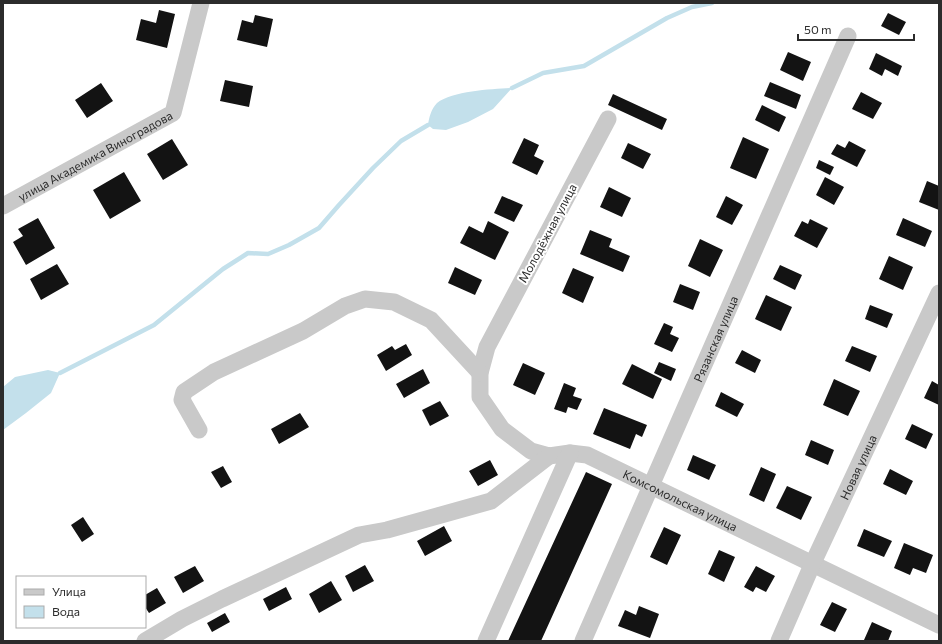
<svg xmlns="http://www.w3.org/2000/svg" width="942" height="644" viewBox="0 0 942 644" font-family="Commissioner,sans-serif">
<rect width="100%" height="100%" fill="#fff"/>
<path fill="#c3e0eb" d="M512 88 493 109 468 122 446 130 433 129 428 125C429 118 431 109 437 103 453 91 493 89 512 88Z
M48 370 60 373 51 393 26 413 3 430V387L15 377Z"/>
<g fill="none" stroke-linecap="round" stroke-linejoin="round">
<path stroke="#c3e0eb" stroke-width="4.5" d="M512 88 543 73 584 66 667 18 692 7 712 3
M60 373 154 325 223 269 248 253 268 254 289 245 319 228 339 205 373 168 401 141 428 125"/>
</g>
<path fill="#131313" d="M159 10 175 14 167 48 136 40 141 19 156 23Z
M888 13 906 22 899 35 881 26Z
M255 15 273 19 267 47 237 40 242 20 253 23Z
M788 52 811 62 803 81 780 70Z
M876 53 902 66 898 76 885 69 882 76 869 69Z
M225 80 253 86 249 107 220 101Z
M770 82 801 95 796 109 764 96Z
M101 83 113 101 87 118 75 100Z
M861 92 882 103 873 119 852 109Z
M613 94 667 119 662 130 608 105Z
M762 105 786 117 779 132 755 120Z
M743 137 769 149 756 179 730 168Z
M524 138 539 145 534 156 544 161 537 175 512 163Z
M172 139 188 165 163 180 147 154Z
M849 141 866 150 857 167 831 154 837 144 845 148Z
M628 143 651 154 643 169 621 158Z
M819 160 834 167 830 175 816 168Z
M124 172 141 201 110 219 93 190Z
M825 177 844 187 834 205 816 195Z
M927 181 939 186V210L919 202Z
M609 187 631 198 622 217 600 207Z
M502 196 523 205 514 222 494 213Z
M726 196 743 205 732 225 716 217Z
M38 218 55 248 26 265 13 242 23 236 18 229Z
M903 218 932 231 925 247 896 235Z
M810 219 828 228 817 248 794 236 802 221 808 224Z
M488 221 509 232 495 260 460 243 469 226 483 233Z
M590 230 612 239 609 247 630 256 623 272 580 254Z
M700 239 723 250 710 277 688 266Z
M889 256 913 267 903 290 879 279Z
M57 264 69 284 41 300 30 279Z
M780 265 802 275 795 290 773 279Z
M455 267 482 280 475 295 448 283Z
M573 268 594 277 583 303 562 293Z
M680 284 700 292 693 310 673 302Z
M766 295 792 307 781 331 755 319Z
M870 305 893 314 887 328 865 319Z
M664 323 673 327 670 334 679 338 672 352 654 344Z
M406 344 412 355 386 371 377 355 392 346 395 350Z
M852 346 877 356 870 372 845 361Z
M742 350 761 360 755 373 735 363Z
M659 362 676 369 671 381 654 373Z
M523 363 545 373 535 395 513 385Z
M632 364 662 379 653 399 622 384Z
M423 369 430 383 404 398 396 384Z
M834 379 860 391 848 416 823 405Z
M932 381 939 385V405L924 398Z
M564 383 576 388 573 396 582 399 577 410 568 407 566 413 554 409Z
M721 392 744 404 737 417 715 406Z
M440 401 449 416 430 426 422 410Z
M604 408 647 425 642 437 636 434 630 449 593 434Z
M300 413 309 427 279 444 271 429Z
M912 424 933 434 926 449 905 439Z
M811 440 834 450 828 465 805 455Z
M693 455 716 465 709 480 687 470Z
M490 460 498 475 478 486 469 471Z
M223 466 232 482 221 488 211 472Z
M761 467 776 474 764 502 749 495Z
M890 469 913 481 906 495 883 484Z
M586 472 612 484 541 641H508Z
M787 486 812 497 801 520 776 508Z
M83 517 94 534 82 542 71 525Z
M444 526 452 541 425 556 417 541Z
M664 527 681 535 667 565 650 557Z
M864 529 892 541 884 557 857 546Z
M904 543 933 555 926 573 913 568 910 575 894 568Z
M719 550 735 557 724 582 708 574Z
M365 565 374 581 353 592 345 576Z
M195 566 204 581 183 593 174 577Z
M756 566 775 576 766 592 756 587 753 592 744 587Z
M331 581 342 600 319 613 309 594Z
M286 587 292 599 269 611 263 599Z
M157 588 166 603 149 613 145 607V595Z
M832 602 847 609 835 632 820 625Z
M639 606 659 614 650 638 618 626 625 610 636 615Z
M225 613 230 622 212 632 207 623Z
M872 622 892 631 888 641 864 640Z"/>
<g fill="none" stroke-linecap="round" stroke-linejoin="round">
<g stroke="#c9c9c9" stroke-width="17">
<path id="s1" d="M608 119 487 347 480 373V397L502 429 531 451 549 456 570 453 587 455 939 625"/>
<path id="s2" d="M3 206 173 113 201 3"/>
<path d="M199 430 182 400 184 392 214 372 303 331 345 306 365 299 394 302 431 320 480 373"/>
<path d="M145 641 182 619 222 599 359 535 387 530 491 501 549 456"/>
<path d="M486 641 570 453"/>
<path id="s3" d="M583 641 848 36"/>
<path id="s4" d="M779 641 812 565 939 293"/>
</g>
</g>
<g text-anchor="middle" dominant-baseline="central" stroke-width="4" stroke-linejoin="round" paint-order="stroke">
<g font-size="12" fill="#2c2c2c" stroke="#fff">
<text stroke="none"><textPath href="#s2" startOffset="105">улица Академика Виноградова</textPath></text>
<text transform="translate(547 233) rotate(-62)">Молодёжная улица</text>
<text stroke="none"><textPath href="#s3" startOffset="330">Рязанская улица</textPath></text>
<text stroke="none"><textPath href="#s4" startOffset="191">Новая улица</textPath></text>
<text stroke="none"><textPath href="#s1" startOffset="545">Комсомольская улица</textPath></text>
</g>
</g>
<rect width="942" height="644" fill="none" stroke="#2c2c2c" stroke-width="8"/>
<rect x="16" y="576" width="130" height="52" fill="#ffffff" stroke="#ababab"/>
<rect x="24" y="589" width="20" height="6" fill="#c9c9c9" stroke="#ababab"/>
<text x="52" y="596" font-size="12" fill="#2c2c2c">Улица</text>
<rect x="24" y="606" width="20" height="12" fill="#c3e0eb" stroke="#ababab"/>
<text x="52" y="616" font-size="12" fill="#2c2c2c">Вода</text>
<path d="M798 34v6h116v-6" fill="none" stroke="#2c2c2c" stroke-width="2"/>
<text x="804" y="34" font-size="12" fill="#2c2c2c" stroke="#ffffff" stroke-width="3" paint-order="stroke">50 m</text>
</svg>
